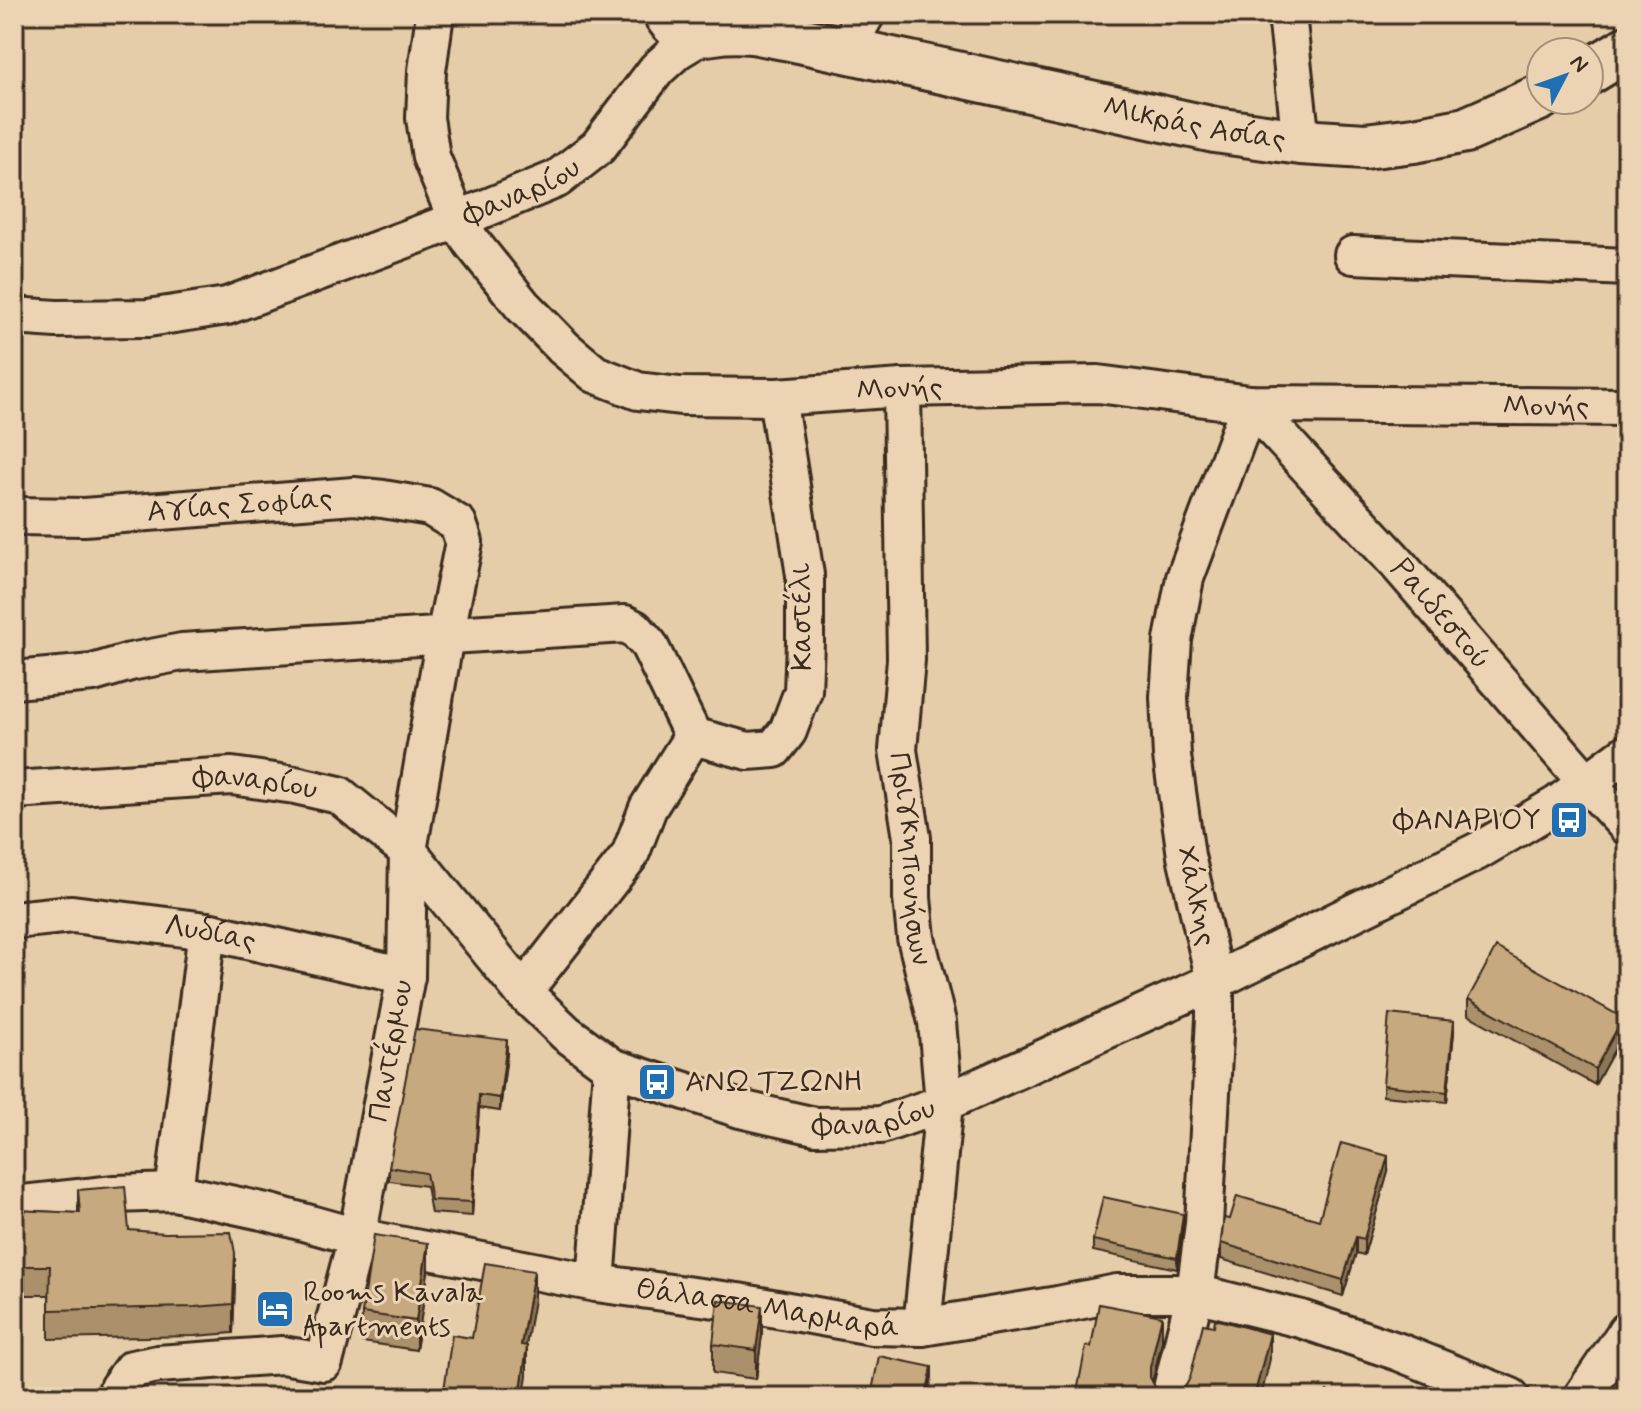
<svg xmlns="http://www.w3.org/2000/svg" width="1641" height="1411" viewBox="0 0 1641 1411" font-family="Mynerve,sans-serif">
<rect width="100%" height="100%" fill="#e6cdaa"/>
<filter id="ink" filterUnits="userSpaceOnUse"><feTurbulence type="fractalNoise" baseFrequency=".0125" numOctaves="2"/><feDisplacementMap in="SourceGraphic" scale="16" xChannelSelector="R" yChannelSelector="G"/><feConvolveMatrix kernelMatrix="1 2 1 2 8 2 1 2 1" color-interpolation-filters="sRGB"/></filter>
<g filter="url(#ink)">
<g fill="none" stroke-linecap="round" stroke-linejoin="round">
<g stroke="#3b2a1e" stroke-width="42">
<g id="street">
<path id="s1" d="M435 14 427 71 425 118 431 157 457 220 473 244 522 305 564 348 595 374 638 391 680 396 777 397 902 388 1098 384 1250 404 1627 407"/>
<path d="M1287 14 1301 142"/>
<path d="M845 51 866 14"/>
<path d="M1353 255 1627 267"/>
<path id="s2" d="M14 316 56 319 148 318 227 306 457 220 557 179 598 147 657 69 678 50 703 35"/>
<path id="s3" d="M902 388 906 660 898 750 912 838V898L916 938 937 1022 944 1103 922 1327"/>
<path id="s4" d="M14 516 84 517 354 496 383 499 430 507 458 524 464 542 445 636 408 851 406 976 357 1237 324 1362 282 1355 158 1364 132 1369 118 1388"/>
<path d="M14 680 93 673 130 662 182 652 625 624 635 629 649 645 693 736"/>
<path id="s5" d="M14 790 232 776 295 785 339 795 408 851 523 992 566 1033 612 1067 740 1109 815 1126 881 1125 944 1103 1215 981 1478 851 1558 804 1627 753"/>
<path id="s6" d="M14 920 72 914 207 931 406 976"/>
<path d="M523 992 630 855 648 808 693 736 748 751 774 749 788 731 803 691 805 642V575L777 397"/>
<path d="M174 1192 207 931"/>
<path id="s7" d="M14 1205 115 1194 174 1192 271 1213 357 1237 596 1283 738 1302 872 1326 922 1327 1058 1305 1117 1293H1195L1301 1319 1399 1352 1511 1397"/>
<path d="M596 1283 612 1067"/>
<path id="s8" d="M1170 1397 1195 1293 1204 1224 1215 1018V981L1186 856 1172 756 1169 697 1173 640 1185 578 1250 404 1397 563 1587 783 1627 826"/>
<path d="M1582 1397 1627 1331"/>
</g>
</g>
<g stroke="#3b2a1e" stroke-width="50">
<g id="secondary">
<path id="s9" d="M666 14C679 35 692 36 714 32 726 30 740 30 752 31 765 33 777 36 790 38L1215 130 1301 142 1365 146 1414 140 1466 130 1541 97"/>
<path d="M1589 72 1627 49"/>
</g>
</g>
<use href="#street" stroke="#ebd3b3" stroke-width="36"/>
<use href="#secondary" stroke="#ebd3b3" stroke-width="44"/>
</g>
<path fill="#aa916c" stroke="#3b2a1e" stroke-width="2" d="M1468 999 1623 1034 1595 1085 1468 1015Z
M1454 1032 1447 1102 1383 1096V1085Z
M507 1054 500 1111 479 1108 472 1216 431 1213 426 1186 389 1181V1167Z
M1388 1172 1364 1255 1356 1253 1343 1296 1221 1259V1243L1230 1219 1319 1220Z
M78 1190 129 1230 235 1282 233 1333 195 1336 49 1339V1295H14L15 1210 78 1213Z
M1183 1225 1177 1269 1093 1251V1240Z
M428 1272 416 1350 362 1342V1313Z
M762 1335 756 1379 713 1373V1344Z"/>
<path fill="#8b7658" stroke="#3b2a1e" stroke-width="2" d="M1623 1018V1034L1595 1085V1069Z
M1454 1021V1032L1447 1102V1092Z
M507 1040V1054L500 1111V1098Z
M479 1095V1108L472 1216V1202Z
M1388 1156V1172L1364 1255V1239Z
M1183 1214V1225L1177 1269V1258Z
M1356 1237V1253L1343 1296V1280Z
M428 1243V1272L416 1350V1321Z
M235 1253V1282L233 1333V1304Z
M534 1271V1300L521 1374V1345Z
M762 1306V1335L756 1379V1350Z
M1162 1316V1341L1150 1392V1367Z
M1270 1334V1359L1261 1397H1254Z
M527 1346V1375L524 1397H520Z
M932 1367V1378L928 1397H926Z"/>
<path fill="#c6a97e" stroke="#3b2a1e" stroke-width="2" d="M1496 947 1623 1018 1595 1069 1468 999Z
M1389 1014 1454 1021 1447 1092 1383 1085Z
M415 1029 507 1040 500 1098 479 1095 472 1202 431 1200 426 1173 389 1167Z
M1341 1143 1388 1156 1364 1239 1356 1237 1343 1280 1221 1243 1224 1218 1230 1219 1237 1196 1319 1220Z
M125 1186 129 1230 165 1233 231 1232 235 1253 233 1304 195 1307 49 1310 50 1266H14L15 1210 80 1213 78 1190Z
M1103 1197 1183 1214 1177 1258 1093 1240Z
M374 1235 428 1243 416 1321 362 1313Z
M485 1263 534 1271 521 1345 527 1346 520 1397H443L452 1335 472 1338Z
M718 1300 762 1306 756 1350 713 1344Z
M1099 1304 1162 1316 1150 1367V1377L1155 1387 1166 1393 1177 1392 1185 1387 1190 1378 1203 1324 1214 1326 1215 1319 1270 1334 1254 1397H1076L1086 1346 1091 1347Z
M879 1356 932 1367 926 1397 871 1396Z
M1425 1388 1440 1397H1420Z
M1327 1391 1336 1397H1323Z"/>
</g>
<defs>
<g id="bus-square" transform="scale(2)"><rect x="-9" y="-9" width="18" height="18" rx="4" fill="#1f6fb2" stroke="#ebd3b3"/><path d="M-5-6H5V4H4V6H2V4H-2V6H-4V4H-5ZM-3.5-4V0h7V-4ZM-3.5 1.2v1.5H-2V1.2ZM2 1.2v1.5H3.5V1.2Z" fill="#fff"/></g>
<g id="hotel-square" transform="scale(2)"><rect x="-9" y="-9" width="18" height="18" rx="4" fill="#1f6fb2" stroke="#ebd3b3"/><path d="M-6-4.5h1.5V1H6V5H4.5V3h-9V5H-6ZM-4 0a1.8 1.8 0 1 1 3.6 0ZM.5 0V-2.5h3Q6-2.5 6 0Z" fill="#fff"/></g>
</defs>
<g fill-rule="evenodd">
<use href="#bus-square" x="1569" y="820"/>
<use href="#bus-square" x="657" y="1082"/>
<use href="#hotel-square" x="275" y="1309"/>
</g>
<g text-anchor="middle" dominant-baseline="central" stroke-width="6" stroke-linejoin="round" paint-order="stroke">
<g font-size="30" fill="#3b2a1e" stroke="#ebd3b3">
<text stroke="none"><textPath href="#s9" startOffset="546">Μικράς Ασίας</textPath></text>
<text stroke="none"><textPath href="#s2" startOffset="530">Φαναρίου</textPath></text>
<text stroke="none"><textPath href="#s1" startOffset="728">Μονής</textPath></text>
<text stroke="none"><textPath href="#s1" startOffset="1376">Μονής</textPath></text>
<text stroke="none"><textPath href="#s4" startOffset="226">Αγίας Σοφίας</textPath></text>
<text stroke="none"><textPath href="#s8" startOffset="1298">Ραιδεστού</textPath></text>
<text transform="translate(802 617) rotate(-91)">Καστέλι</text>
<text stroke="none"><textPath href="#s5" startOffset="242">Φαναρίου</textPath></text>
<text stroke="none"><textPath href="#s3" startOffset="472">Πριγκηπονήσων</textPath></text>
<text transform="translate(1196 896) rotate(78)">Χάλκης</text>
<text stroke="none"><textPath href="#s6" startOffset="198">Λυδίας</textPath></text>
<text transform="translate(391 1051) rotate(-80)">Παντέρμου</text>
<text stroke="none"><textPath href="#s5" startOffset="986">Φαναρίου</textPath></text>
<text stroke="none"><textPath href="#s7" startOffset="766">Θάλασσα Μαρμαρά</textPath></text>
</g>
<g font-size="30" fill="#3b2a1e" stroke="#ebd3b3" text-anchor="start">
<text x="1541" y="820" text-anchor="end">ΦΑΝΑΡΙΟΥ</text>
<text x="685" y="1082">ΑΝΩ ΤΖΩΝΗ</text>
<text x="303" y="1292">Rooms Kavala<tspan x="303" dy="34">Apartments</tspan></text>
</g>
</g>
<rect width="1641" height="1411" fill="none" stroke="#ebd3b3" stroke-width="48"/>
<rect x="24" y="24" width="1593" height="1363" fill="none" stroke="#3b2a1e" stroke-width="3" filter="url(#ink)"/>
<g transform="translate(1565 76) rotate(49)"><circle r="38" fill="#ebd3b3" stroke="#a58f77" stroke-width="2"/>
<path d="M0-6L14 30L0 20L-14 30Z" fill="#1f6fb2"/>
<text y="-12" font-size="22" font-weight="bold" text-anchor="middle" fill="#3b2a1e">N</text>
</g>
</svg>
